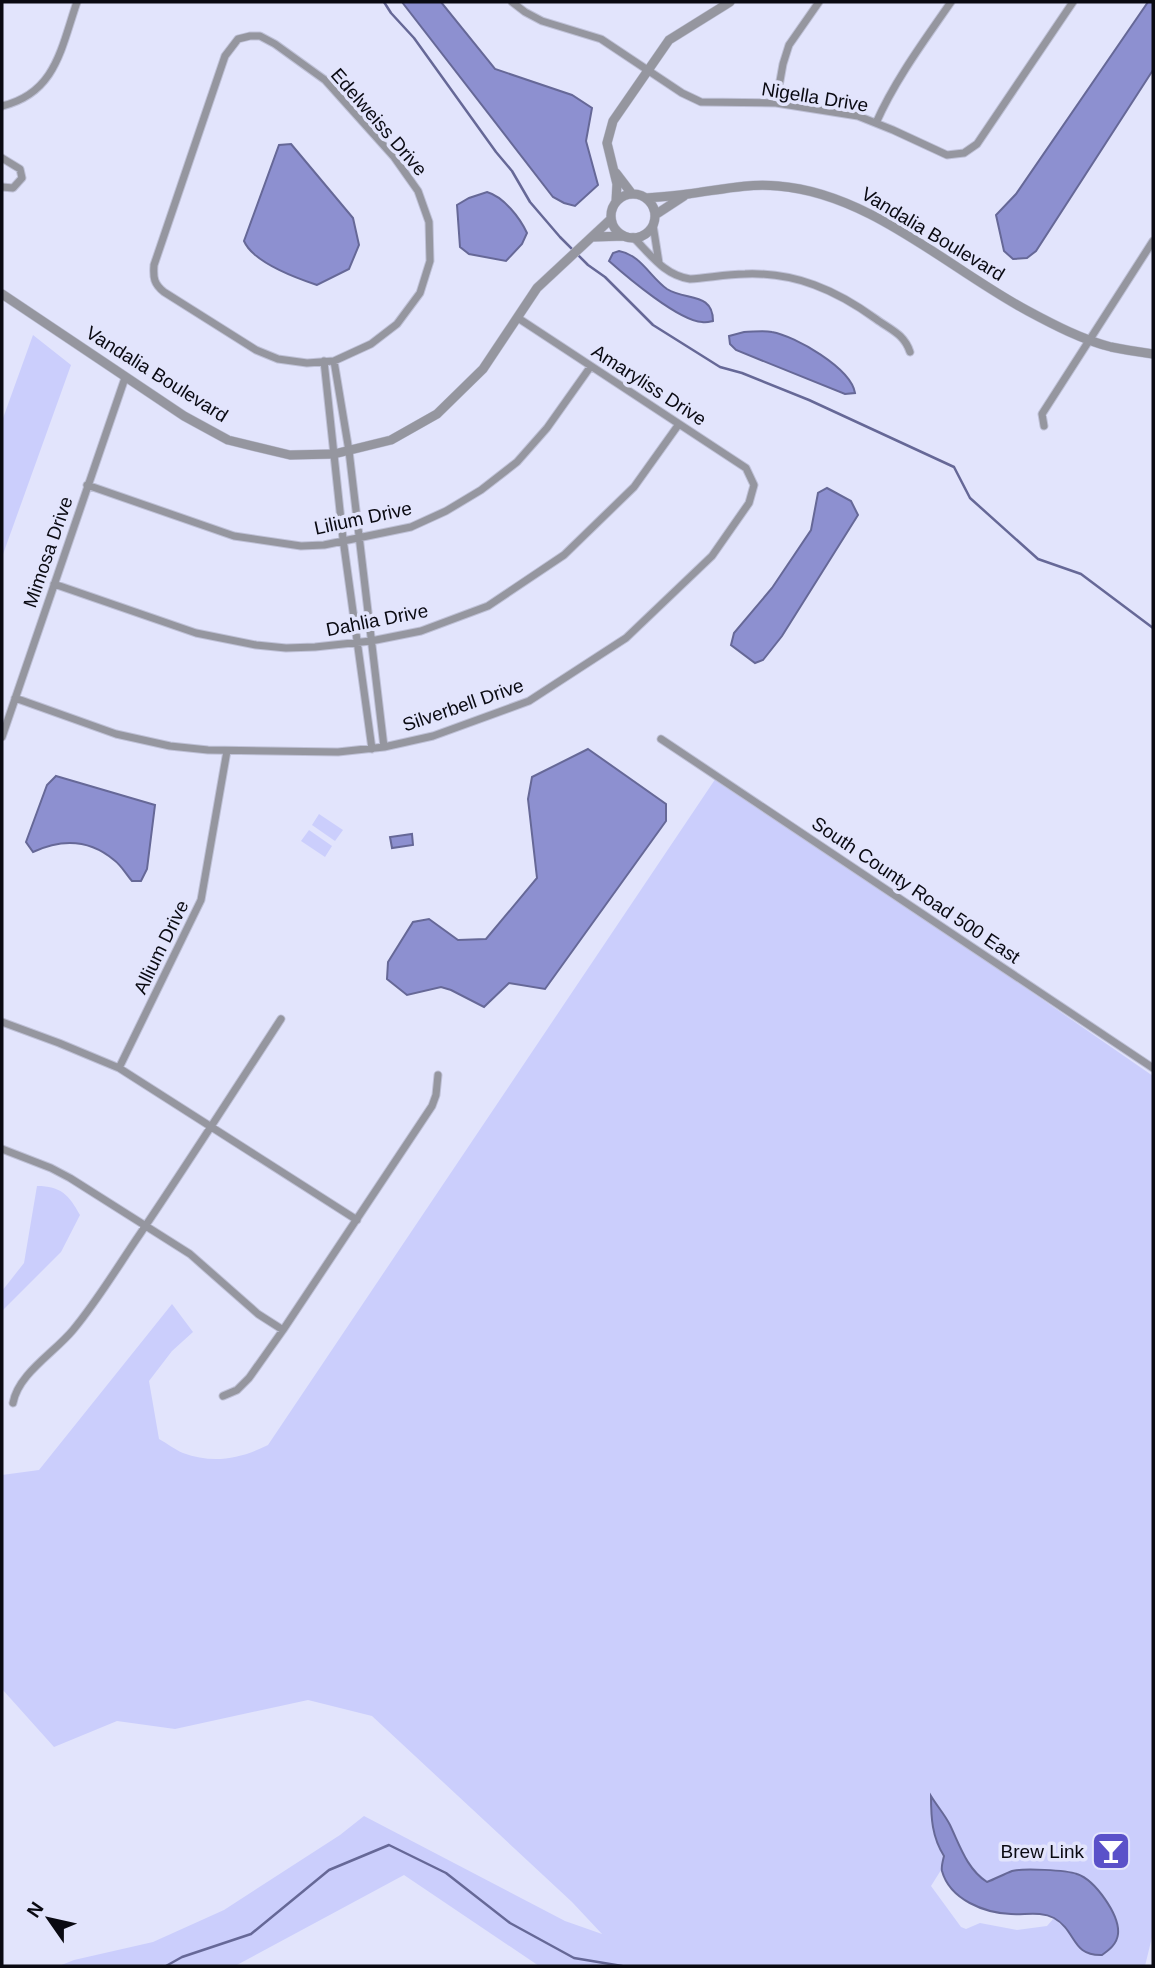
<svg xmlns="http://www.w3.org/2000/svg" width="1155" height="1968" viewBox="0 0 1155 1968" font-family="Arial,sans-serif">
<rect width="100%" height="100%" fill="#e2e4fc"/>
<path fill="#cbcefc" fill-rule="evenodd" d="M33 335 71 365 2 557V421Z
M718 775 1153 1076V1933L1145 1966H539L404 1875 235 1966H59L74 1960 153 1942 224 1910 340 1835 364 1816 565 1921 602 1934 572 1902 372 1716 308 1700 175 1729 117 1721 54 1747 2 1689V1475L39 1470 172 1304 193 1332 172 1351 149 1381 159 1439C167 1443 175 1450 183 1453 213 1464 240 1459 268 1445ZM931 1797C937 1805 943 1813 948 1821 961 1843 965 1868 987 1882L1014 1870H1040L1078 1874 1116 1919 1118 1935 1114 1945 1081 1950 1066 1929 1054 1918 1047 1926 1017 1930 980 1923 966 1929 961 1927 931 1886 941 1870 944 1856C932 1837 930 1818 931 1797Z
M319 814 343 830 335 841 312 825Z
M309 830 332 846 325 857 301 841Z
M37 1186C61 1186 69 1195 80 1215L61 1252 2 1311V1291L24 1263Z"/>
<path fill="#8d90d0" stroke="#666897" stroke-width="2" d="M402 2H441L495 69 572 95 592 108 586 141 598 185 575 206 564 203 553 197Z
M1148 2H1153V70L1036 251 1027 258 1013 259 1004 251 996 215 1016 194Z
M291 144 353 218 359 245 349 269 317 285C296 278 253 262 244 241L279 145Z
M487 192C504 197 520 218 527 233L522 244 506 261 469 254 460 247 457 205 469 198Z
M619 251C641 255 650 277 667 289 686 301 713 292 713 321 709 322 706 323 702 322 679 321 627 277 609 261L613 253Z
M744 332C753 332 763 330 772 332 795 336 851 368 855 393L845 394 736 350 730 344 729 336Z
M827 488 851 501 858 515 782 636 763 660 755 663 731 645 734 633 772 588 811 530 818 493Z
M588 749 666 804V821L545 989 509 983 484 1007 451 990 441 987 407 995 387 979 388 962 413 922 429 919 458 940 486 939 537 878 528 799 532 777Z
M56 776 155 805 147 869 141 881H132C126 874 121 865 114 860 89 839 61 839 33 852L26 842 47 785Z
M412 834 413 845 392 848 390 837Z
M931 1796C937 1806 945 1815 950 1825 960 1846 967 1869 987 1882 995 1879 1004 1874 1012 1871 1023 1868 1066 1870 1077 1874 1095 1880 1120 1915 1118 1934 1117 1944 1109 1950 1102 1955 1071 1956 1077 1931 1054 1918 1041 1911 1025 1915 1011 1914 985 1913 950 1900 942 1871 941 1867 943 1860 944 1856 932 1837 931 1818 931 1796Z"/>
<g fill="none" stroke-linecap="round" stroke-linejoin="round">
<path stroke="#666897" stroke-width="2.5" d="M384 2 391 13 414 38 496 152 512 171 530 202 560 237 588 265 605 277 653 325 720 367 742 373 809 400 954 467 970 498 1038 559 1081 574 1153 628
M166 1966 182 1957 251 1934 329 1870 389 1845 446 1873 510 1923 574 1958 622 1966"/>
<g stroke="#bfc1d7" stroke-width="9">
<path id="minor" d="M512 2 525 12 542 21 601 39 682 93 701 102 776 103 858 116 893 130 947 155 964 153 977 144 1073 2
M250 36H260L275 44 325 80 394 157 418 191 429 222 430 261 420 293 397 324 371 344 334 361 307 363 278 359 256 350 164 292C154 284 153 278 154 265L225 56 238 39Z
M776 103 783 64 789 45 819 2
M2 106C56 93 61 48 77 2
M876 123C895 80 924 41 951 2
M2 158 20 169 22 178 13 188 2 187
M653 225 659 263
M633 237C651 255 664 275 690 279 708 278 726 274 745 274 795 272 836 290 876 319 891 330 904 334 910 352
M324 361 343 539 372 749
M334 361 349 451 384 747
M1044 426 1042 414 1153 241
M87 485 234 536 301 546 324 545 411 527 446 511 481 490 517 462 547 428 591 366
M54 584 196 633 256 645 286 648 315 647 371 641 421 631 488 606 564 555 634 487 679 424
M15 698 116 734 170 746 208 750 338 752 384 747 433 736 529 701 626 638 712 556 749 503 754 485 746 468 518 318
M2 737 125 378
M661 739 1153 1068
M2 1022 59 1043 119 1068 357 1220
M119 1068 201 900 227 751
M2 1149 51 1168 70 1178 190 1254 258 1314 283 1330
M223 1396 237 1390 249 1378 283 1330 432 1106 436 1095 438 1075
M13 1403C18 1374 54 1353 73 1330 98 1300 118 1266 140 1234 188 1163 234 1091 281 1019"/>
</g>
<g stroke="#bfc1d7" stroke-width="10">
<path id="tertiary" d="M616 173 632 194
M611 216a22 22 0 1 1 44 0a22 22 0 1 1-44 0Z
M646 198C660 197 674 196 688 194 719 190 747 183 778 186 870 193 949 269 1028 311 1054 325 1083 340 1111 347 1125 350 1139 352 1153 354
M616 202 617 184 607 143 613 121 669 40 730 2
M655 215 684 196
M593 237 624 236
M2 294 184 416 228 440 290 455 334 454 391 440 437 414 483 369 537 288 611 219"/>
</g>
<use href="#minor" stroke="#95969f" stroke-width="7"/>
<use href="#tertiary" stroke="#95969f" stroke-width="9"/>
</g>
<defs>
<g id="bar-square" transform="scale(2.0125)"><rect x="-9" y="-9" width="18" height="18" rx="4" fill="#5a51c9" stroke="#e2e4fc"/><path d="M-6-5H6L.8 .8V4.5H3.5V6h-7V4.5H-.8V.8Z" fill="#fff"/></g>
</defs>
<g fill-rule="evenodd">
<use href="#bar-square" x="1111" y="1851"/>
</g>
<g text-anchor="middle" dominant-baseline="central" stroke-width="7" stroke-linejoin="round" paint-order="stroke">
<g font-size="19" fill="#0a0a12" stroke="#e2e4fc">
<text transform="translate(815 97) rotate(9)">Nigella Drive</text>
<text transform="translate(379 122) rotate(49)">Edelweiss Drive</text>
<text transform="translate(933 234) rotate(31)">Vandalia Boulevard</text>
<text transform="translate(157 374) rotate(32)">Vandalia Boulevard</text>
<text transform="translate(649 385) rotate(33)">Amaryliss Drive</text>
<text transform="translate(363 518) rotate(-12)">Lilium Drive</text>
<text transform="translate(48 552) rotate(-71)">Mimosa Drive</text>
<text transform="translate(377 620) rotate(-11)">Dahlia Drive</text>
<text transform="translate(463 705) rotate(-19)">Silverbell Drive</text>
<text transform="translate(916 890) rotate(34)">South County Road 500 East</text>
<text transform="translate(161 947) rotate(-64)">Allium Drive</text>
</g>
<g font-size="19" fill="#0a0a12" stroke="#e2e4fc" text-anchor="end">
<text x="1084" y="1851">Brew Link</text>
</g>
</g>
<rect width="1155" height="1968" fill="none" stroke="#0a0a12" stroke-width="7"/>
<g transform="translate(49 1919) rotate(304)" stroke="#e2e4fc" stroke-width="5" paint-order="stroke">
<path d="M0-5L12 26L0 18L-12 26Z" fill="#0a0a12"/>
<text y="-10" font-size="19" font-weight="bold" text-anchor="middle" fill="#0a0a12">N</text>
</g>
</svg>
